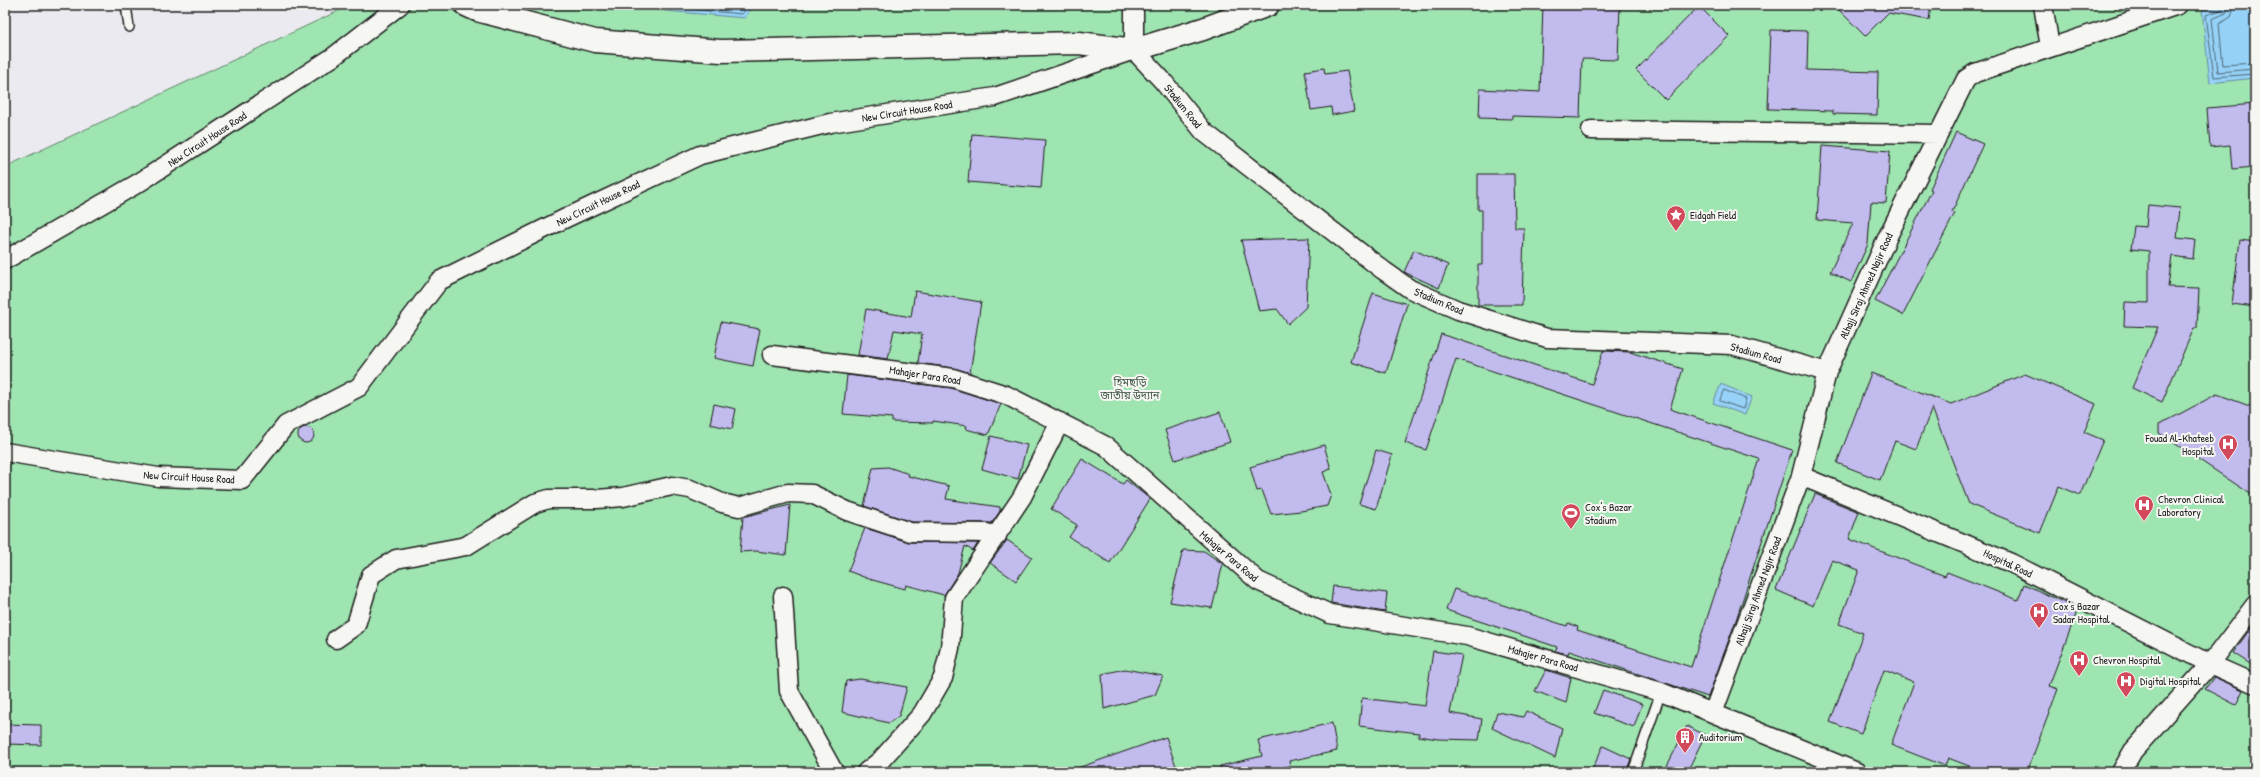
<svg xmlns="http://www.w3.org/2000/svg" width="2260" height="777" viewBox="0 0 2260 777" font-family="'Patrick Hand','Noto Sans Bengali',sans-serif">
<rect width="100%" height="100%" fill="#eceaf1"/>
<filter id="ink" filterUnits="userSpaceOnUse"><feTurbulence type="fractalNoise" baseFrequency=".025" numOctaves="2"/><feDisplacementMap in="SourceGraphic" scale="8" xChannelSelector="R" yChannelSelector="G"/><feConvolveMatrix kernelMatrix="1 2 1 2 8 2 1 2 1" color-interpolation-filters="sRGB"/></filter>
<g filter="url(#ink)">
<path fill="#9fe5b1" stroke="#5e8066" d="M351 5H2255V772H5V167Z"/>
<path fill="#96d2f7" stroke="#65899f" d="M656 5H753L745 18 666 11Z
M2229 5H2255V78L2210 83 2202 10Z
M1721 384 1752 397 1745 415 1713 403Z"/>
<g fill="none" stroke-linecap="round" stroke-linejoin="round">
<path stroke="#4d6574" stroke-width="1" d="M664 5 668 7 742 14 748 5
M699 5 739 8 742 5
M2224 5 2221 10 2206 15 2214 77 2255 74
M2229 5 2226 13 2212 19 2218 72 2255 69
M2235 5 2231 17 2219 24 2223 65 2255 63
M1724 390 1746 399 1743 409 1720 401Z"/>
</g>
<path fill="#c2bbed" stroke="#1c1c1c" d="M1543 5H1620L1618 60 1582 59 1580 118 1512 116V119L1479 118 1480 89 1540 92Z
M1834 5H1931L1929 20 1888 13 1865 36Z
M1699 6 1729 36 1666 100 1636 70Z
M1771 30 1808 31 1807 70 1878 72 1877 115 1833 114V111L1768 109Z
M1324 68 1325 74 1347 71 1354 111 1332 115 1331 107 1311 110 1305 71Z
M2255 104V167L2232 169 2230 145 2210 147 2207 108Z
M1956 132 1983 144 1952 212 1955 213 1903 315 1875 301 1932 190 1930 189Z
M972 134 1045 140 1041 188 968 182Z
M1822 146 1890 151 1886 203 1871 202 1868 244 1851 282 1830 272 1853 223 1817 220Z
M1478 174H1514L1515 228H1524L1522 305H1478V265H1482V210H1478Z
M2148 205 2180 208 2177 238 2195 240 2193 259 2172 256 2168 287 2199 288 2197 328H2194L2162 402 2132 388 2158 327 2124 326 2125 302 2149 303V251L2131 249 2134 226 2146 227Z
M1309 238 1306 307 1288 324 1277 309 1259 311 1241 240Z
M2240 240 2255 242V307L2232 304Z
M1414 250 1448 265 1439 288 1404 272Z
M915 291 981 302 970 373 954 368 918 363 922 334 894 330 888 359 858 355 866 309 911 317Z
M1373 293 1407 304 1386 373 1351 362Z
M721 322 760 329 753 366 714 358Z
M1441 334 1592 384 1603 351 1630 352 1683 369 1670 409 1792 450 1736 620 1708 697 1569 651 1568 654 1555 651 1557 647 1446 610 1454 589 1567 626 1568 623 1578 627 1577 630 1691 667 1759 459 1456 359 1426 450 1405 443Z
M1871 373 1951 404 2025 374 2096 404 2084 432 2103 440 2080 495 2059 486 2040 533 1969 504 1932 408 1916 449 1895 441 1880 480 1837 463Z
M847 375 951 388 1001 404 988 435 966 429 967 426 933 421V423L892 422V418L843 414Z
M2217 394 2255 408V497L2159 433V425Z
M714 404 736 409 732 429 710 424Z
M1220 412 1230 442 1175 460 1165 430Z
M298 435a8 8 0 1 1 16 0a8 8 0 1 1-16 0Z
M991 436 1027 445 1018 479 982 469Z
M1324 445 1331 469 1323 472 1331 495 1327 506 1301 511 1271 514 1262 490 1257 491 1250 467Z
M1376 450 1392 455 1376 509 1359 504Z
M1082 459 1123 484 1126 480 1150 499 1110 563 1069 537 1077 525 1051 509Z
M888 467 909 474 908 476 949 486 946 499 1000 507V511L992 523 912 522 864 506 873 468Z
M1815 494 1859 512 1849 539 1945 576 1947 572 2018 600 2024 584 2078 609 2049 686 2058 689 2027 772H1985L1948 758 1945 766 1891 745 1914 682 1884 670 1861 734 1830 722 1863 633 1839 624 1859 570 1832 560 1813 606 1776 590Z
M790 505 786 555 756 551 740 552 743 517Z
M865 528 910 542 978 543 973 551 965 546 958 573 944 595 906 585 905 589 869 579 848 571Z
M1007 540 1032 557 1016 581 990 563Z
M1183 550 1204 551 1223 564 1212 608 1170 602Z
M1333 586 1387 593 1385 612 1331 603Z
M2255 622V667L2233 653Z
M1433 651 1462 655 1450 713 1482 719 1479 740 1438 739 1418 736 1419 733 1359 726 1362 698 1425 706Z
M1125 669 1163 676 1155 695 1104 709 1102 674Z
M1546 670 1571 678 1566 703 1535 691Z
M2214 677 2243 690 2236 705 2205 689Z
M860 679 907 687 899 716 889 723 842 712 846 681Z
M1603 690 1642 704 1634 727 1594 713Z
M1526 711 1562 728 1555 758 1492 728 1497 712 1523 717Z
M1332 723 1337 751 1289 761 1290 766 1261 772H1221L1220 766 1262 756 1258 740Z
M5 724 41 725V745L5 744Z
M1687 726 1705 735 1687 772H1664Z
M1166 737 1178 772H1072V770Z
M1603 746 1631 759 1626 772H1591Z"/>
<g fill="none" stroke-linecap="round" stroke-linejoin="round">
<g stroke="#1c1c1c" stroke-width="12">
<path id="lane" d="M126 5 129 27
M1633 772 1661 692"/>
</g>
<g stroke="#1c1c1c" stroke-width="21">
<path id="street" d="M2043 5 2050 47
M1134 50 1162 80 1204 132 1383 270 1410 289 1458 310 1547 338 1732 345 1827 372
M1134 50V5
M1591 130 1939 134
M5 260 140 182 333 57 400 5
M772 355 953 378 1006 395 1106 446 1258 581 1330 614 1467 636 1661 692 1857 772
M5 452 158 477 242 480 286 425 359 387 439 281 566 218 700 155 830 123 995 97 1134 50
M1801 476 2011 563 2210 664 2255 684
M783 596 789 691 834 772
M336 639 356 625 371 575 396 559 466 546 535 503 549 499H597L623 497 672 486 690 489 722 503 739 507 788 493 812 494 847 511 910 532 987 533 997 536
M1713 713 1801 476 1827 372 1889 234 1966 79 1975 73 2178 5
M866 772 881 760 922 714 943 678 950 648 954 598 1022 497 1060 422
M2121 772 2133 751 2210 664 2255 605"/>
</g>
<g stroke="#1c1c1c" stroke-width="25">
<path id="secondary" d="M466 5 477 10 595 41 721 51 1079 43 1134 50 1203 29 1268 5"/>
</g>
<use href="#lane" stroke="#f6f6f2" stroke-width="9"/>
<use href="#street" stroke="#f6f6f2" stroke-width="18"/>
<use href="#secondary" stroke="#f6f6f2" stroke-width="22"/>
</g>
</g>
<defs>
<g id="sight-pin" transform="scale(1)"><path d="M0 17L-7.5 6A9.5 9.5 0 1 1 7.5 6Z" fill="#d1495b" stroke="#f6f6f2"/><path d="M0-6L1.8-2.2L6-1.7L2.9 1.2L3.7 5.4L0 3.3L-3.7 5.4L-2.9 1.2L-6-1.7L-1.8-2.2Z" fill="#fff"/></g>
<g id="hospital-pin" transform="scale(1)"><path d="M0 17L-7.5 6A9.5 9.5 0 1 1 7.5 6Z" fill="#d1495b" stroke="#f6f6f2"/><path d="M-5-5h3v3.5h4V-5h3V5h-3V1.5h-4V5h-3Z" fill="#fff"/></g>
<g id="stadium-pin" transform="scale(1)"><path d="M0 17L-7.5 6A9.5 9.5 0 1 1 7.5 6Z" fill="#d1495b" stroke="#f6f6f2"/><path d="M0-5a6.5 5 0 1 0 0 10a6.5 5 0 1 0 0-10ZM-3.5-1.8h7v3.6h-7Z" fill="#fff"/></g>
<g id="building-pin" transform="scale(1)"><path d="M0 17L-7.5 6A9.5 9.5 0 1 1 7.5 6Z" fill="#d1495b" stroke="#f6f6f2"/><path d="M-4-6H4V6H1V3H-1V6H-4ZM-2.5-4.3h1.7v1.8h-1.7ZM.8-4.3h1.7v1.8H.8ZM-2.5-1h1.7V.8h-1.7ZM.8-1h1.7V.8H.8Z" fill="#fff"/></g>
</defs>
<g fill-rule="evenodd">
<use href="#sight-pin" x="1676" y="215"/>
<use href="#hospital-pin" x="2228" y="444"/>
<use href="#hospital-pin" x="2144" y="505"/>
<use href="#stadium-pin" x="1571" y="513"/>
<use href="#hospital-pin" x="2039" y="612"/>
<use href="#hospital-pin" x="2079" y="660"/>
<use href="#hospital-pin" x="2126" y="681"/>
<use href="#building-pin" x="1685" y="737"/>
</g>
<g text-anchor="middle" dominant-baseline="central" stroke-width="4" stroke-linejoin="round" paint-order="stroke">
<g font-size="11" fill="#1c1c1c" stroke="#f6f6f2">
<text transform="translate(1183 106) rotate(51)">Stadium Road</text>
<text transform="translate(907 111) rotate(-9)">New Circuit House Road</text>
<text transform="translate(207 139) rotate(-33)">New Circuit House Road</text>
<text transform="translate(598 203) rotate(-26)">New Circuit House Road</text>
<text transform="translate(1866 286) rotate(-66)">Alhajj Siraj Ahmed Najir Road</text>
<text transform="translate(1439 301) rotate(23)">Stadium Road</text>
<text transform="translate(1756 353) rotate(15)">Stadium Road</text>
<text transform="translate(925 375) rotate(9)">Mahajer Para Road</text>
<text transform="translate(189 477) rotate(3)">New Circuit House Road</text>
<text transform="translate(1229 556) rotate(40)">Mahajer Para Road</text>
<text transform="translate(2008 563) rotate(25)">Hospital Road</text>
<text transform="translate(1758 591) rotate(-70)">Alhajj Siraj Ahmed Najir Road</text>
<text transform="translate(1543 658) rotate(16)">Mahajer Para Road</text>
</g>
<g font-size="11" fill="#1c1c1c" stroke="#f6f6f2" text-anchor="start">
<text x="1690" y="215">Eidgah Field</text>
<text x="2214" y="438" text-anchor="end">Fouad Al-Khateeb<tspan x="2214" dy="13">Hospital</tspan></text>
<text x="2158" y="499">Chevron Clinical<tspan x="2158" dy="13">Laboratory</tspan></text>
<text x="1585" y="507">Cox's Bazar<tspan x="1585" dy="13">Stadium</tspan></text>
<text x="2053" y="606">Cox's Bazar<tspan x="2053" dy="13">Sadar Hospital</tspan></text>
<text x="2093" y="660">Chevron Hospital</text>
<text x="2140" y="681">Digital Hospital</text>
<text x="1699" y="737">Auditorium</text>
</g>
<g font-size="11" fill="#435849" stroke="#f6f6f2">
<text x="1130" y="382">হিমছড়ি<tspan x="1130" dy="13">জাতীয় উদ্যান</tspan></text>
</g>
</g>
<rect width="2260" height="777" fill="none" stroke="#f6f6f2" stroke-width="20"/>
<rect x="10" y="10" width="2240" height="757" fill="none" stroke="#1c1c1c" stroke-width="1.5" filter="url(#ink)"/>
</svg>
